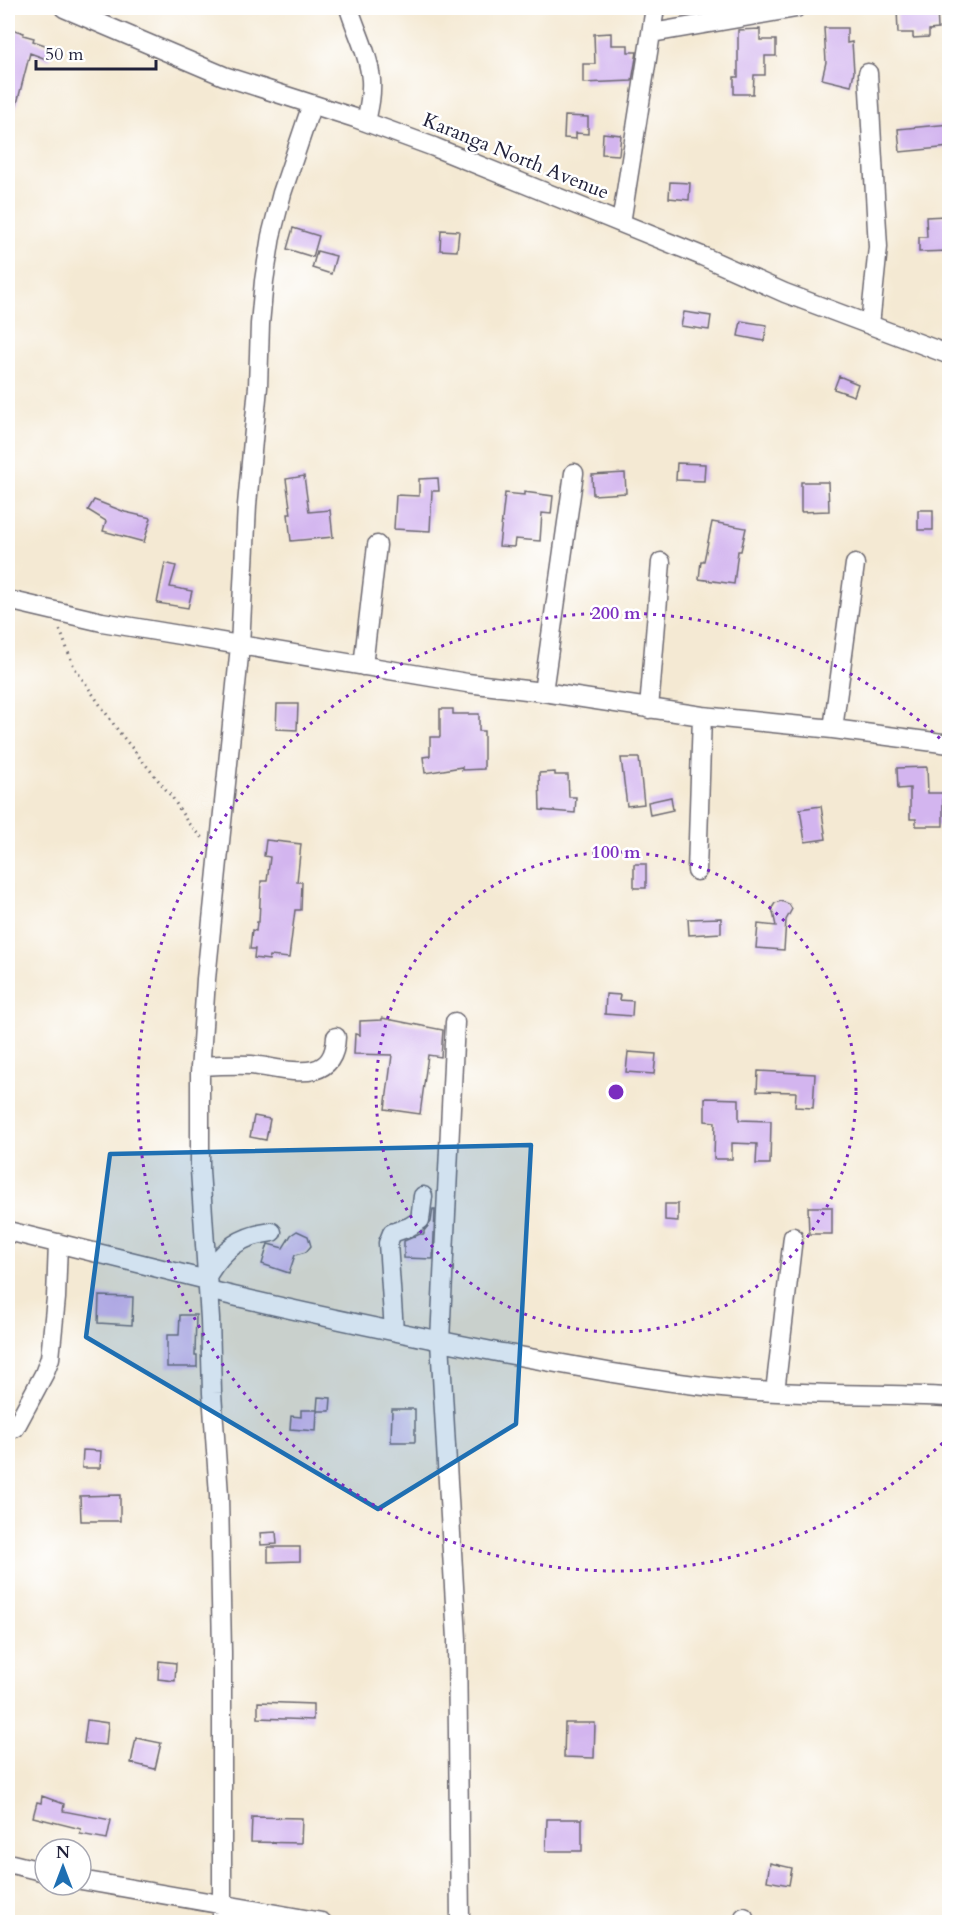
<svg xmlns="http://www.w3.org/2000/svg" width="957" height="1930" viewBox="0 0 957 1930" font-family="Cardo,serif">
<rect width="100%" height="100%" fill="#fff"/>
<filter id="ink" filterUnits="userSpaceOnUse"><feTurbulence type="fractalNoise" baseFrequency=".0167" numOctaves="2"/><feDisplacementMap in="SourceGraphic" scale="12" xChannelSelector="R" yChannelSelector="G"/><feConvolveMatrix kernelMatrix="1 2 1 2 8 2 1 2 1" color-interpolation-filters="sRGB"/></filter>
<filter id="wash" filterUnits="userSpaceOnUse"><feTurbulence type="fractalNoise" baseFrequency=".008" numOctaves="4" result="noise"/><feDisplacementMap in="SourceGraphic" scale="24" xChannelSelector="R" yChannelSelector="G"/><feGaussianBlur stdDeviation="1.35" result="paint"/><feColorMatrix in="noise" values="0 0 0 0 0 0 0 0 0 0 0 0 0 0 0 0 0 1.4 0 .05"/><feComposite in="paint" operator="in"/></filter>
<g filter="url(#wash)">
<rect width="100%" height="100%" fill="#f4e9d3"/>
<g id="blocks">
<path fill="#d3b5ef" d="M897 8H937L938 29 929 30V37L913 38V33H898Z
M8 28 24 33 23 35 34 38 33 41 54 48 49 60 30 53 11 127 8 126Z
M824 28H847V43L852 42 854 72 851 86 822 79 826 62Z
M760 29V40H776V56H765V75H754L753 94H734V77H738V30Z
M611 33V45H628V52H637L632 81 583 83V64H595L594 34Z
M565 116 588 117V134L576 133V139L564 138Z
M950 124V147L900 152 898 129Z
M603 133 621 135 619 155 602 154Z
M670 182 690 183 689 200 669 198Z
M945 216 946 233H950V251L919 252V237H927L926 217Z
M293 228 319 236 313 257 287 249Z
M441 230 459 231 457 251 440 250Z
M317 251 336 256 331 274 312 268Z
M684 312 711 316 709 330 681 326Z
M741 321 767 325 764 341 738 336Z
M839 376 858 384 854 396 834 389Z
M677 463 705 464 704 481 676 480Z
M625 473 626 493 593 495 592 475Z
M304 476 309 512 330 510 333 537 291 541 288 514H291L286 479Z
M438 478 439 491H432L430 531 394 529 396 495 419 496V479Z
M801 482H828L829 511 801 512Z
M524 492 553 496 551 514 542 513 540 541 515 539 514 547 499 546 505 493 524 495Z
M94 500 125 512 151 518 144 542 103 531 106 521 88 510Z
M918 510H933V530H918Z
M712 522 746 528 741 551H738L734 584 699 579 701 561H704Z
M165 563 176 566 170 587 192 591 188 608 157 603Z
M277 704H298L297 730 276 729Z
M440 709H453V714H479V731H484V769L462 770V767L425 773 423 757 430 756V737H440Z
M621 758H639L644 804 627 806Z
M927 767 928 793H943V826H916V819H910V788L898 789 897 768Z
M555 772V775H568L569 797H576L575 813 540 810 539 773Z
M671 797 673 810 650 815 648 802Z
M821 806 826 839 805 842 800 809Z
M266 840 301 844 297 882H302L301 910H295L289 958 270 956 269 960 254 958 255 949H250L252 930 256 931 257 922H259L261 881H267L270 857 264 856Z
M634 864H646V888H634Z
M781 901 789 904 792 909 786 920 784 950 756 948 758 924 776 926 772 908 775 903Z
M721 918V933L689 935 688 919Z
M606 994 620 995 619 1000 633 1001 632 1016 605 1014Z
M382 1018 443 1030 441 1057 428 1055 420 1114 385 1109 392 1055 354 1054 355 1034 360 1035V1021L382 1020Z
M628 1052 656 1054 654 1074 626 1072Z
M758 1071 815 1074 813 1108 795 1107 796 1092 757 1091Z
M705 1098 739 1099V1120L771 1121 770 1164H756L757 1144 732 1143V1159H714L715 1122 705 1121Z
M254 1116 270 1119 266 1140 250 1137Z
M665 1204H678V1221L665 1220Z
M808 1207H832V1234H809Z
M433 1209H435L433 1259 404 1258V1241L420 1234H424V1231L431 1222Z
M297 1231 308 1236 311 1246 306 1252 295 1255 289 1273 262 1264 268 1244 283 1248 291 1235Z
M99 1296 133 1297 132 1325 98 1323Z
M180 1315H196L195 1355H197V1367H167V1335H179Z
M318 1397 331 1398 330 1411H317L316 1431 290 1429 291 1416 301 1417V1410H317Z
M392 1409H415V1442H391Z
M83 1450 101 1451 100 1468H82Z
M120 1495V1521H81L80 1496Z
M276 1532 277 1544 261 1545 260 1533Z
M268 1547H300V1561L268 1562Z
M159 1661 176 1663 175 1681 158 1679Z
M258 1702 313 1704V1720L258 1718Z
M87 1720 108 1723 106 1745 84 1743Z
M565 1723H595L594 1758 564 1757Z
M136 1738 161 1743 155 1769 131 1763Z
M42 1796 64 1804 63 1811 111 1820 107 1839 80 1834 81 1829 33 1817 37 1802 41 1803Z
M252 1817 302 1818 301 1843 251 1842Z
M547 1819H582V1851H546Z
M770 1863 792 1868 789 1885 767 1881Z"/>
</g>
</g>
<g filter="url(#ink)">
<use href="#blocks" fill-opacity="0" stroke="#6c6870" stroke-width="1.5"/>
<g fill="none" stroke-linecap="round" stroke-linejoin="round">
<g stroke="#6c6870" stroke-width="21">
<path id="street" d="M64 8 224 76 355 118 434 147 702 256 785 293 950 355
M349 8C356 31 369 55 371 80 372 95 369 108 366 122
M652 33 796 8
M868 73 878 247 870 325
M621 223 655 8
M8 600 102 622 467 683 543 692 702 716 833 729 950 744
M363 666 377 545
M543 692 574 473
M649 709 661 562
M833 729 855 564
M697 871 702 716
M455 1022 440 1341 457 1639 460 1922
M200 1066C217 1065 234 1064 251 1065 284 1068 334 1088 336 1037
M8 1231 207 1280
M207 1276C224 1248 240 1236 272 1232
M208 1290C304 1313 400 1333 497 1352 572 1366 646 1380 722 1388 798 1396 874 1393 950 1397
M394 1331 388 1243 392 1233 409 1227 420 1220 423 1196
M775 1392 793 1237
M15 1428 44 1374 50 1358 56 1298 58 1243
M8 1863 45 1872
M81 1880 322 1922
M222 1922V1652L219 1495 212 1393 210 1319 200 1170V1073L206 979 240 646 247 505 258 387 260 324 264 281 271 236 282 193 312 104
M743 1922 744 1917"/>
</g>
<path stroke="#6c6870" stroke-width="3" stroke-dasharray="1.5 4.5" stroke-linecap="butt" d="M60 630 74 667 119 732 172 797 188 823 203 838"/>
<use href="#street" stroke="#fff" stroke-width="18"/>
</g>
</g>
<path fill="#1f6fb2" fill-opacity="0.2" stroke="#1f6fb2" stroke-width="4.5" stroke-linejoin="round" d="M531 1145 516 1424 378 1509 86 1337 110 1154Z"/>
<g fill="none" stroke="#7b2cbf" stroke-width="3" stroke-dasharray="3 6">
<circle cx="616" cy="1092" r="240"/>
<path d="M949 1437A479 479 0 1 1 949 747"/>
</g>
<g text-anchor="middle" dominant-baseline="central" stroke-width="5" stroke-linejoin="round" paint-order="stroke">
<g font-size="20" fill="#22223b" stroke="#fff">
<text transform="translate(516 156) rotate(22)">Karanga North Avenue</text>
</g>
</g>
<circle cx="616" cy="1092" r="9" fill="#7b2cbf" stroke="#fff" stroke-width="3"/>
<g font-size="18" text-anchor="middle" font-weight="bold" fill="#7b2cbf" stroke="#fff" stroke-width="5" stroke-linejoin="round" paint-order="stroke">
<text x="616" y="619">200 m</text>
<text x="616" y="858">100 m</text>
</g>
<rect width="957" height="1930" fill="none" stroke="#fff" stroke-width="30"/>
<g transform="translate(63 1867)"><circle r="28" fill="#ffffff" stroke="#a7a7b1" stroke-width="1.5"/>
<path d="M0-4.5L10 22L0 15L-10 22Z" fill="#1f6fb2"/>
<text y="-9" font-size="16" font-weight="bold" text-anchor="middle" fill="#22223b">N</text>
</g>
<path d="M36 60v9h120v-9" fill="none" stroke="#22223b" stroke-width="3"/>
<text x="45" y="60" font-size="18" fill="#22223b" stroke="#ffffff" stroke-width="4.5" paint-order="stroke">50 m</text>
</svg>
